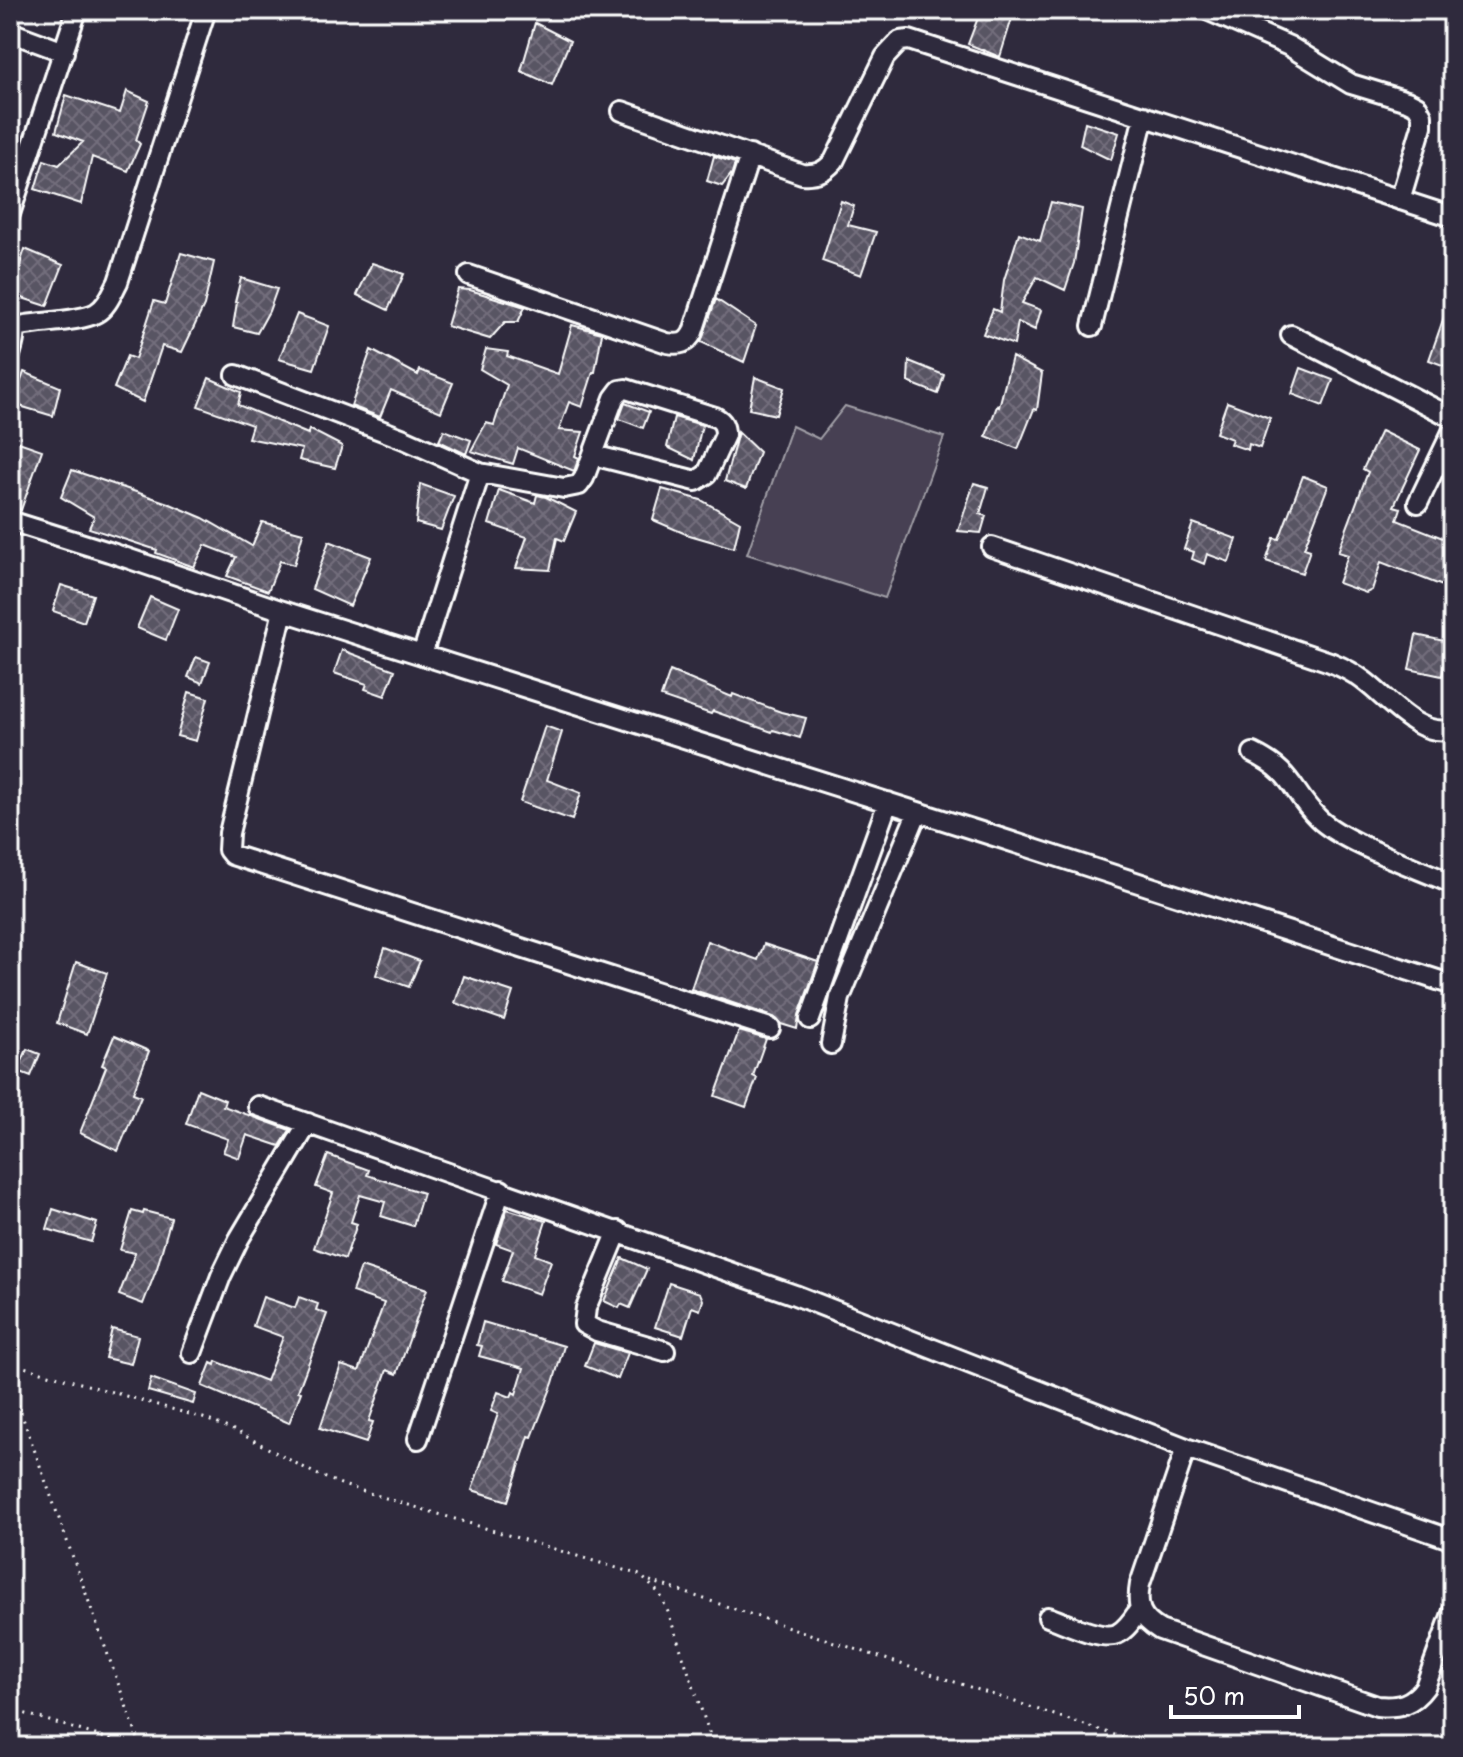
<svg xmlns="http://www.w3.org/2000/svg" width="1463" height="1757" viewBox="0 0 1463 1757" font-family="'Playpen Sans',sans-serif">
<defs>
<pattern id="building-cross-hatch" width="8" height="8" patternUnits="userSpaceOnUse" patternTransform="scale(2)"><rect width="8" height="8" fill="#595564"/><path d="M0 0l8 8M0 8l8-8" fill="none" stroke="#726e7b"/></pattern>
</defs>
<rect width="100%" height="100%" fill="#2f2a3d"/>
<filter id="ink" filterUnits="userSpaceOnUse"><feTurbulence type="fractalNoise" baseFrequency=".0125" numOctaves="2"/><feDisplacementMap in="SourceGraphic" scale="16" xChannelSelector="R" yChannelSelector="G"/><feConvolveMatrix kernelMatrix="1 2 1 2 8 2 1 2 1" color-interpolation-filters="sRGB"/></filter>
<g filter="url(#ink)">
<path fill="#464152" stroke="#a2a0a8" stroke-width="2" d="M845 406 944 437 885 598 747 554 792 426 819 439Z"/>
<path fill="url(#building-cross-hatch)" stroke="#fff" stroke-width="2" d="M981 10H1006L1013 15 1000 57 968 44Z
M535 23 570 41 552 85 521 71Z
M127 91 149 101 136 140 140 144 128 171 92 157 81 204 35 189 44 160 59 165 83 142 56 132 66 95 120 113Z
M1085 122 1119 133 1111 160 1080 145Z
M714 156 735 163 732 173 722 186 707 181Z
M841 201 854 206 848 225 876 232 861 275 822 261Z
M1051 202 1082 209 1074 263 1065 290 1037 277 1022 303 1041 310 1035 330 1018 322 1014 345 983 334 993 309 1000 312 1004 280 1019 233 1040 241Z
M25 249 63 265 47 306 10 294Z
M181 253 214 262 204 306 182 352 162 346 143 402 114 388 127 356 135 359 154 301 165 304Z
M372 263 404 274 388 310 357 295Z
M241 278 277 289 269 311 257 333 233 327 237 302H235Z
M458 289 470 290 525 307 518 322H505L490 339 447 326Z
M1451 297 1453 298V369L1429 360Z
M716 299 756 326 744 362 701 342Z
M297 314 329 326 314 369 279 359Z
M572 325 602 333 595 372H593L582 407 569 402 559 430 583 432 575 456 579 458 574 471 518 448 513 464 471 451 486 423 494 425 507 385 480 369 486 349 508 352 507 356 558 374Z
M371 350 418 375 420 370 453 383 441 412 391 390 380 417 351 406Z
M1012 357 1042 373 1037 410 1034 409 1018 449 986 436 997 406 999 407Z
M909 361 944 375 938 394 908 382Z
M1301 368 1333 380 1323 406 1292 394Z
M24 372 60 387 53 416 13 404Z
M755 377 784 388 776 415 749 409Z
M209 378 241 392 238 405 308 434 309 429 342 446 335 468 299 460 302 449 248 438 252 425 198 406Z
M1227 402 1270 418 1260 448 1249 444 1248 450 1230 444 1232 439 1216 433Z
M625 403 649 412 643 428 619 419Z
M674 417 702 425 694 460 667 447Z
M444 430 471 440 466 454 439 441Z
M1381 431 1420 450 1394 506 1401 508 1397 520 1453 542V590L1381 562 1372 590 1366 593 1338 583 1348 555 1338 552 1368 472 1363 469Z
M738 432 759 452 746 489 725 481Z
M10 439 42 450 21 510 10 506Z
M72 470 168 503 203 518 252 546 262 522 303 533 294 565 280 561 268 591 227 576 236 557 205 545 194 567 156 553 157 550 89 528 94 517 61 497Z
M1303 476 1328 486 1304 548 1310 550 1302 573 1266 561 1274 538 1279 539Z
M974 483 988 487 980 514 986 516 981 533 958 531Z
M420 484 454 496 441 530 416 523Z
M662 489 701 500 740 522 734 548 686 534 653 520Z
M499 490 535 503 537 495 546 497 576 512 564 541 557 538 550 570 516 568 527 537 489 524Z
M1193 523 1237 539 1229 562 1207 554 1204 564 1192 559 1194 552 1184 549Z
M329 541 371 557 350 606 312 589Z
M61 585 93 595 84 622 53 611Z
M150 597 178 609 166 640 137 628Z
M1416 635 1449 642 1442 676 1409 669Z
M342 650 395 670 385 696 365 689 367 684 334 673Z
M196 657 210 662 202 683 188 677Z
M670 671 732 697 733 694 781 712 806 718 800 738 773 730 772 732 713 711 711 714 661 697Z
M189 692 208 698 196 741 177 736Z
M545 726 562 732 547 780 581 793 572 820 520 802Z
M707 941 758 960 764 944 818 962 799 1015 797 1029 781 1024 774 1017 691 989Z
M385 948 420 961 409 987 376 975Z
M76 962 107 973 87 1034 57 1023Z
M464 976 513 992 504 1020 455 1003Z
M739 1031 766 1039 753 1076 757 1078 746 1107 715 1096Z
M114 1036 149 1051 133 1093 141 1096 118 1151 80 1133 106 1067 102 1065Z
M27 1049 40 1054 31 1076 18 1071Z
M198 1089 225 1100 223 1106 290 1130 280 1146 247 1135 239 1158 223 1152 228 1139 186 1124Z
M328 1155 369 1170 367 1175 423 1193 413 1226 381 1216 385 1202 360 1195 351 1222 357 1224 345 1259 314 1248 333 1193 316 1187Z
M53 1209 97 1223 91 1242 47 1229Z
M507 1209 546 1221 535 1255 551 1261 539 1294 502 1281 513 1250 496 1244Z
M132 1211 143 1214 144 1211 171 1218 157 1268 143 1304 119 1295 135 1253 120 1250Z
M622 1258 647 1269 630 1308 621 1304 619 1308 604 1301Z
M361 1267 427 1289 397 1374 387 1370 369 1421 373 1422 366 1443 320 1428 341 1365 359 1371 384 1303 352 1292Z
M669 1283 700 1293 703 1300 700 1310 692 1307 683 1336 655 1327Z
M263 1297 295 1308 299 1297 318 1304 316 1310 327 1314 298 1391 301 1392 289 1423 202 1386 211 1363 215 1365 216 1361 266 1381 283 1337 253 1326Z
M483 1322 564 1346 553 1383 532 1437 529 1436 508 1501 472 1490 498 1414 491 1411 498 1392 511 1397 513 1392 516 1394 524 1368 479 1356 482 1346 477 1345Z
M112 1329 138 1336 131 1364 105 1358Z
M594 1343 628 1353 618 1379 585 1366Z
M151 1378 196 1394 193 1404 148 1391Z"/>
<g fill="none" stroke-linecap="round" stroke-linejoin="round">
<g stroke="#fff" stroke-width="24">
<path id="street" d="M1207 10 1289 46 1351 84 1407 101 1417 106 1422 115V126L1400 200
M10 32 64 52
M622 111 802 174C817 175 824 172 834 161L885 57 900 41 909 40 1453 217
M10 214 77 10
M469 275 667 343C680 345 687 344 693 332L750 155
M10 323C18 333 13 344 10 355
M1092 326 1144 116
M14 327C35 322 81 322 96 313 107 307 112 293 118 282L206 10
M1291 335 1453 418
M236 375 404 439 480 473
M1418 503 1453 430
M10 521 109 552 283 611 997 837 1453 985
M992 547 1330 662C1342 667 1353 672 1363 680 1388 698 1418 739 1453 729
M283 611 229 833 228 850 232 855 770 1028
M422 655 480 473 564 488 579 485 584 478 614 398 620 390 626 389 715 417C723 421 725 426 725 435L707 474 696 481 593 455
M1253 753C1294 773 1290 790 1318 818 1343 843 1418 868 1453 884
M810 1019 888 802
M831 1044 840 998 917 813
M258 1106 795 1295 1186 1448 1453 1540
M618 1231 586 1308 584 1324 597 1331 665 1351
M192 1353 221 1276 239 1239 308 1123
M418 1439 501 1190
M1186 1448 1140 1584C1136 1607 1140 1618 1160 1630L1377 1706C1398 1708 1412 1705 1425 1687L1453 1611
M1048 1617C1064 1622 1101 1641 1117 1634 1127 1629 1133 1619 1139 1610"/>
</g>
<path stroke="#fff" stroke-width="3" stroke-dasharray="2 6" stroke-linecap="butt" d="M10 1363 203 1418 236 1431 316 1474 346 1486 640 1575 660 1594 668 1612 714 1747
M10 1382 141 1747
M650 1581 1151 1747
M10 1709 135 1747"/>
<use href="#street" stroke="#2f2a3d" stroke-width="18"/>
</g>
</g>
<rect width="1463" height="1757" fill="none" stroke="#2f2a3d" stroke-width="40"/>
<rect x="20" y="20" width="1423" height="1717" fill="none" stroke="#fff" stroke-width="3" filter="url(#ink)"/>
<path d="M1171 1705v12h128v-12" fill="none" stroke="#ffffff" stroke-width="4"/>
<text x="1183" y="1705" font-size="24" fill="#ffffff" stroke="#2f2a3d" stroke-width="6" paint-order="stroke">50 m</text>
</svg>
